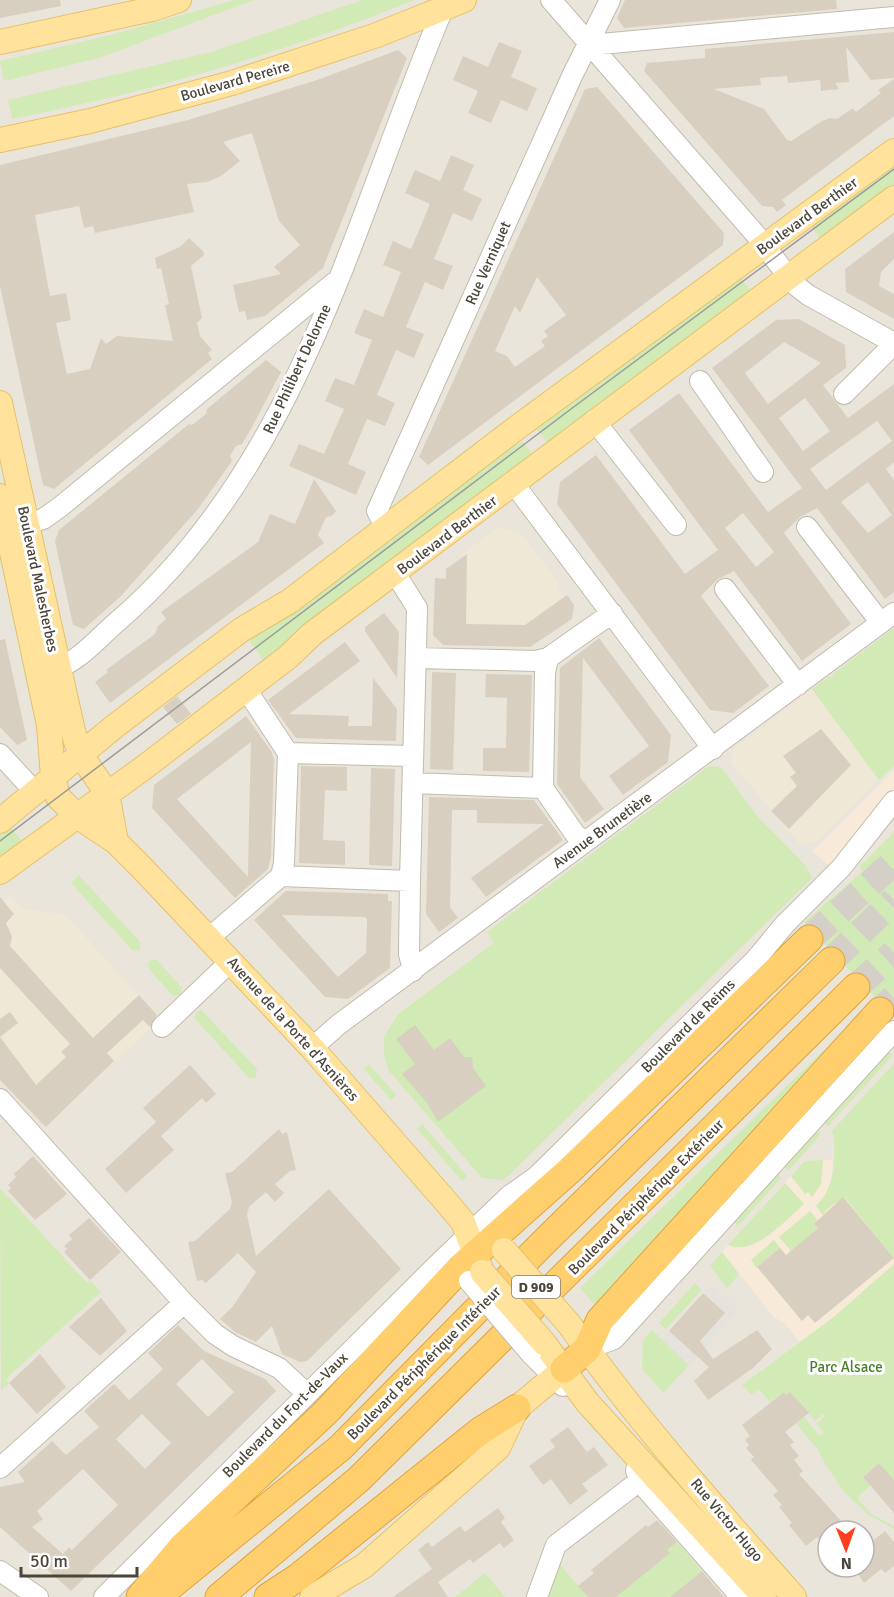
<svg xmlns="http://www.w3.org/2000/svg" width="894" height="1597" viewBox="0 0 894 1597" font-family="Signika,sans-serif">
<rect width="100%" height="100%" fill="#f6f3ec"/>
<path fill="#eae5da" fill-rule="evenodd" d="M0 0H894V1597H0ZM828 1531H864V1567H828Z"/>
<path fill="#f7ead8" d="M894 770V801L829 866 813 851Z
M833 1160 832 1176 894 1251V1272L800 1342 786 1325 773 1316 722 1252 804 1161Z"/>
<path fill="#e6e2dd" d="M711 1285 739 1310 689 1365 661 1340Z"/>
<path fill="#efe8d6" d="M497 528 520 532 560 585 556 588 564 597 525 625 466 624 467 562 461 555Z
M812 689 879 780 815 843H799L731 763 733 749Z
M11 896 21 908 65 915 160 1019 46 1127 0 1079V905Z"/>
<path fill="#d2eab5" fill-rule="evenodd" d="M235 0H254L99 58 4 81 0 61 110 35Z
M362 0H414C284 53 149 92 12 119L8 100 211 52Z
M894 160V189L822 242 809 223Z
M739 275 752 293 549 445 535 427Z
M515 441 518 444 523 441 532 453 527 457 530 460 266 663 247 638Z
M894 628V766L879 780 812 689 830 676 832 678 833 674Z
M709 766 721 767 757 816 806 866 812 878 504 1180 482 1178 389 1071 384 1056V1037L398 1014 494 943 487 932Z
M8 823 23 843 0 860V830Z
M894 832V1017L804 922 862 872 860 866Z
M79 875 141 943 139 951 132 950 71 883Z
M151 960H157L182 988 181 995 173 996 149 969 148 963Z
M201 1010 257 1069 256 1078H249L195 1019V1013Z
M837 1037 840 1040 597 1307 580 1288Z
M888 1050 893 1055 828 1126 823 1122Z
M894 1063V1258L844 1197 825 1211 824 1216 816 1206C835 1189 837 1155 832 1131Z
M369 1064 396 1095 391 1100 364 1069Z
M422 1124 467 1176 462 1181 417 1129Z
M816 1130 821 1134 788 1171 783 1165Z
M823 1160 821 1184 812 1197 808 1192 805 1194 791 1176 804 1161Z
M776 1173 781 1178 738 1226 732 1221Z
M785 1183 804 1204C786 1219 755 1257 728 1245Z
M0 1188 87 1283 90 1280 101 1292 6 1379 9 1383 1 1390Z
M810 1211 818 1221 814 1224 818 1228 791 1251 779 1237Z
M774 1240 780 1248 756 1268 751 1260Z
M722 1252 739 1274 727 1288 710 1266Z
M894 1264V1480L879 1463 863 1476 871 1485 857 1498 871 1514 894 1526V1529L869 1515 845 1493 825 1464 818 1450 775 1398 770 1402 759 1389 751 1395 742 1385 835 1316ZM784 1392 786 1395 790 1392 815 1421 823 1414 825 1416 816 1424 824 1433 820 1436 788 1398 779 1396Z
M695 1283 702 1290 666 1329 659 1323Z
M652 1330 689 1365 663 1393 642 1369 643 1340Z
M677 1542 702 1571 677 1591 681 1597H616L669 1552 667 1550Z
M559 1563 588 1597H546Z
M485 1573 505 1597H455Z"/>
<path fill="#d8cfc1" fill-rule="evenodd" d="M0 0H60L61 6 0 18Z
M625 0H836L837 9 624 28 617 18Z
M894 32V78L871 80 846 47 849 82 835 83 839 89 821 91 820 80 788 83 787 76 760 78 761 85 714 89 764 109 787 140 791 141 822 121 830 118 837 119 853 108 856 112 881 93 878 90 894 79V116L782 200 786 205 777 212 773 207 762 206 644 71 647 63 705 58V49Z
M499 42 522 51 511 77 537 88 527 111 501 100 491 123 468 113 478 91 453 80 463 56 488 67Z
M398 50 407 58 323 268 265 316 247 320 245 311 239 312 233 285 281 274 274 267 300 245 279 221 252 133 223 142 240 161 221 176 207 182 187 184 194 212 95 233 93 226 84 228 79 206 35 215 50 296 66 293 71 320 56 323 67 374 90 369 101 338 106 344 117 336 173 341 165 305 169 304 161 268 157 269 155 258 180 247 189 238 203 251 204 255 191 266 202 318 197 323 200 336 212 350 208 353 212 359 54 489 43 485 0 286V165L188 120 317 80Z
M597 87 724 233 723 245 428 465 419 457 585 89ZM537 277 566 315 544 331 548 336 541 341 545 346 515 367 507 356 495 351 515 306 520 313Z
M451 155 474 165 463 190 482 199 472 221 453 213 434 259 453 266 443 290 425 282 406 327 424 334 414 358 396 350 377 395 395 403 385 426 367 419 348 464 366 472 356 495 289 466 299 444 324 454 344 409 325 401 335 378 354 385 372 340 354 333 364 309 383 317 401 272 383 265 393 241 411 249 430 204 405 193 415 170 440 181Z
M894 232V259L881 272 879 286 894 294V319L846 292 845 269Z
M799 319 845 345 846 368 823 385 848 418 894 384V462L886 469 894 480V592L885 599 817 508 800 517 784 533 851 624 802 661 734 571 718 579 701 596 769 686 733 713 710 710 557 504 560 482 596 455 685 574 718 550 629 430 679 393 768 512 802 488 712 368 776 320ZM784 342 821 363 768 404 745 373ZM805 398 830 431 803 451 779 418ZM877 421 892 441 826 490 810 469ZM868 482 892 515 868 533 841 502ZM743 513 774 552 756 567 725 528Z
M266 360 281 372 251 429 242 444 236 446 230 456 232 461 198 509 120 597 84 629 73 625 55 541 59 530 189 424 192 425 206 414 207 409Z
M314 479 336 511 332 516 326 517 318 535 324 543 110 703 95 682 108 672 106 670 155 634 158 626 166 619 161 612 258 542 270 514 295 524Z
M467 554 466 624 525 625 567 595 574 605 572 619 530 647 443 645 433 635 435 578 446 579V569Z
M384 613 399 632 397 678 365 631V627Z
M599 638 671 735 668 762 623 795 609 776 649 746 583 658 580 777 604 809 585 823 557 784 560 668Z
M5 639 27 740 17 745 0 727V640Z
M345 642 360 661 289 714 349 716 348 726H372L373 678 397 709 396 741 296 738 268 700Z
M432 672 456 673 453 770 430 769Z
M486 674 532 675 529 772 483 771V748H506L507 698 485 697Z
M177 696 191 714 177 724 163 707Z
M246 716 271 751 274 759 271 856 268 869 235 898 152 808 154 785ZM251 742 249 819 248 877 177 799Z
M821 729 851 765 789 829 771 811 797 786 790 777 796 773 783 756Z
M301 766 347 767V791L325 790 323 840 345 841V865L299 863Z
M371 768 395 769 392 866 369 865Z
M429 797 534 800 563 840 486 897 471 878 544 824 477 823V810H452L450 907 458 918 439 932 426 914Z
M286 891 388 894V901H392L390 968 348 999 325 997 254 920ZM282 915 365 917 367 919 366 953 338 977Z
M0 897 14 914 6 923 12 937 10 946 93 1038 139 995 157 1015 150 1027 143 1020 107 1053 114 1061 46 1127 0 1080V1019L10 1012 18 1023 0 1037 36 1085 66 1057 61 1052 70 1044 0 968Z
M415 1025 434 1050 450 1038 464 1057H472L473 1068 486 1086 438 1122 427 1103 402 1074 415 1064 396 1039Z
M190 1065 216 1094 206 1103 202 1098 161 1136 174 1150 126 1193 105 1169 156 1122 143 1108Z
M279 1129 282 1134 287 1132 296 1170 290 1171 275 1184 284 1193 275 1202 266 1192 249 1207 247 1215 256 1256 329 1189 401 1269 307 1361 300 1362 282 1354 272 1326 256 1342 235 1332 220 1319 233 1306 256 1272 238 1253 206 1283 202 1280 197 1281 188 1242 195 1241 230 1209 232 1202 225 1173 232 1172Z
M33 1156 67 1194 35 1220 8 1191 11 1188 8 1185 16 1177 14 1174Z
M843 1197 894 1258 815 1323 808 1315 802 1321 757 1267 780 1248 786 1255 818 1228 814 1224Z
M89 1218 121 1252 90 1280 64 1252 67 1249 64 1246 72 1239 69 1235Z
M703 1293 725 1313 700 1341 713 1359 757 1330 772 1349 753 1368 708 1400 694 1381 709 1367 669 1331Z
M101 1298 127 1331 100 1356 69 1327Z
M178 1325 204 1351 265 1379 276 1391 71 1591 0 1527V1487L25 1482 18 1472 52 1441 66 1455 99 1427 84 1411 114 1384 129 1400 147 1384 163 1369 148 1353ZM202 1359 234 1392 208 1417 176 1384ZM142 1414 171 1443 145 1469 116 1439ZM83 1469 118 1505 72 1550 69 1547 63 1554 32 1527 43 1519 37 1511Z
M40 1354 66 1387 37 1414 9 1383Z
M784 1392 786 1395 790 1392 809 1413 785 1432 794 1442 790 1445 799 1456 794 1460 803 1471 799 1474 850 1531H828V1550L817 1537 806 1546 789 1525 792 1523 779 1507 782 1505 773 1495 778 1491 751 1460 754 1457 746 1448 749 1445 745 1440 750 1436 742 1425Z
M568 1427 587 1452 594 1447 608 1465 582 1484 588 1491 570 1505 551 1479 543 1485 529 1466 555 1447 550 1440Z
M879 1463 894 1480V1513L863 1477Z
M498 1508 505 1518 501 1522 514 1540 504 1548 500 1543 473 1563 470 1559 438 1582 448 1597H393L432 1569 418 1550 428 1542 432 1547 460 1526 465 1532Z
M657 1520 677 1542 667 1550 670 1553 616 1597H588L578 1586 594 1573 591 1570 646 1525 648 1527Z
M885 1531 894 1542V1566L885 1573 881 1569 864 1583 853 1567H864V1548Z
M702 1571 724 1597H670Z"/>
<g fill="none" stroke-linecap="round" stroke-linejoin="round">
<path stroke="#d4d0c8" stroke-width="27" stroke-dasharray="27 14" stroke-linecap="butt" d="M809 939 894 862
M831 961 894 900
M856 987 894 953
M880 1011 894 998"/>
<g stroke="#c2bbae" stroke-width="22">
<path id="minor" d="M551 0 757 236 794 284 808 295 894 343
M590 45 894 17
M700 381 763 472
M844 394 894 344
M594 420 676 525
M514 484 713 749
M15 527 43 519 60 507 335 282
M807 527 881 623
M386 528 377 511 572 76 610 0
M395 573 417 608 410 881 409 954 413 971
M725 589 798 685
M416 658 536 661 548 658
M57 668C80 661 100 636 118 621 300 464 353 221 443 9
M288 753 413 756
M0 754 35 792
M413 783 543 788
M585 842 575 834 543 788 545 673 548 658 612 613
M281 876 410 881
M209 938 281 876 284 863 288 753 246 689
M162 1027 231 961
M312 1048 338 1025 894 613
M0 1099 184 1303 215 1334 233 1346 279 1368 306 1393
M587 1349 614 1339 894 1031
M531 1354 563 1386
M0 1468 184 1303
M636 1470 639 1481 741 1597
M0 1571 38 1597
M104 1597 437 1265 509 1196 536 1177 756 959 785 924 841 868 894 801
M537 1597 556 1545 651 1472"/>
</g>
<g stroke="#e6c16a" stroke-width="26">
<path id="major" d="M0 42 152 9 179 0
M0 140 90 121 232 83 377 35 464 0
M0 403 73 731 80 754 107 793 116 842
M0 496 49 725 53 777 58 797 77 816 116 842 142 868 312 1048 448 1204 463 1222 482 1272
M0 821 115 726 241 630 290 601 519 426 894 151
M0 872 146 766 288 657 312 634 894 198
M569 1324C637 1420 716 1509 794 1597
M544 1343 587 1402 764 1597
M312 1597 364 1566 498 1448 517 1408 564 1369"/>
</g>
<g stroke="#e0a43c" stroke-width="29">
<path id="highway" d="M564 1369 587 1349 600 1320 880 1011
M140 1597 183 1546 325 1413 461 1267 570 1170 809 939
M157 1597 340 1448 545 1241 831 961
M219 1597 359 1479 856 987
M268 1597 297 1578 480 1431 517 1408"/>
</g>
<use href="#minor" stroke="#fff" stroke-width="20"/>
<use href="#major" stroke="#ffe39c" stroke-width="24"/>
<use href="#highway" stroke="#ffcf6e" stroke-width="27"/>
<path stroke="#9a9a9a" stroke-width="1.5" d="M0 841 571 409 894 169"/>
<g stroke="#c2bbae" stroke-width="22" stroke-linecap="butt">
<path id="minor-bridge" d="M469 1281 531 1354"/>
</g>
<g stroke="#e6c16a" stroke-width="26" stroke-linecap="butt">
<path id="major-bridge" d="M504 1250 569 1324
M482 1272 544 1343"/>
</g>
<use href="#minor-bridge" stroke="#fff" stroke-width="20"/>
<use href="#major-bridge" stroke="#ffe39c" stroke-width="24"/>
</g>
<g text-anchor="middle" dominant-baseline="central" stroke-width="6" stroke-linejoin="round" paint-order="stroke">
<rect fill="#fff" stroke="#817c74" stroke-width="1.5" x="512" y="1276" width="48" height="22" rx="4.5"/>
<g font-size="14" font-weight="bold" fill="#4b4439">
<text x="536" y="1287">D 909</text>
</g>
<g font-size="15" fill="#4b4439" stroke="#fff">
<text transform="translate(235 81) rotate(-16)">Boulevard Pereire</text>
<text transform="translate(807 216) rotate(-36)">Boulevard Berthier</text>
<text transform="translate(488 263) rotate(-66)">Rue Verniquet</text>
<text transform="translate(297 369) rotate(-65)">Rue Philibert Delorme</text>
<text transform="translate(447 535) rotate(-37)">Boulevard Berthier</text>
<text transform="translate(38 579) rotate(78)">Boulevard Malesherbes</text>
<text transform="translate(602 830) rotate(-36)">Avenue Brunetière</text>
<text transform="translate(688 1026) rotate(-45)">Boulevard de Reims</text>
<text transform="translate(293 1029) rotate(48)">Avenue de la Porte d'Asnières</text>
<text transform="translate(646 1197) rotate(-45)">Boulevard Périphérique Extérieur</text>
<text transform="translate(424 1363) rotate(-45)">Boulevard Périphérique Intérieur</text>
<text transform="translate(285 1415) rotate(-45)">Boulevard du Fort-de-Vaux</text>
<text transform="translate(727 1520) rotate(50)">Rue Victor Hugo</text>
</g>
<g font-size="15" fill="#4a7f2a" stroke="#fff">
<text x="846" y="1367">Parc Alsace</text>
</g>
</g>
<g transform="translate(846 1549) rotate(179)"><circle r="28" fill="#ffffff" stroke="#b7b4b0" stroke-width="1.5"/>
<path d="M0-4.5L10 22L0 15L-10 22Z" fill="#fc3f1d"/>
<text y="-9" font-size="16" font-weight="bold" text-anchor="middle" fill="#4b4439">N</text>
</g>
<path d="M21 1567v9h116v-9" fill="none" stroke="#4b4439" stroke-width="3"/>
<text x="30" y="1567" font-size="18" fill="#4b4439" stroke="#ffffff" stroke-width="4.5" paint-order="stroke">50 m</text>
</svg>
